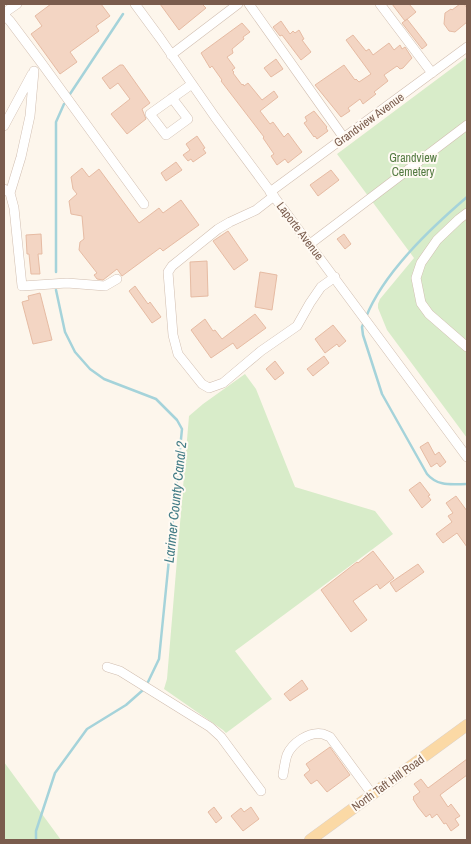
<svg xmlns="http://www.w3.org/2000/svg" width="471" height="844" viewBox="0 0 471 844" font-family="'Archivo Narrow',sans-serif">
<rect width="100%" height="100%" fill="#fdf6ec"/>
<path fill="#d8ecc9" d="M467 57V438L387 330 378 308V304L380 299 414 258 337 154Z
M245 374 256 389 295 487 375 511 393 534 235 651 272 699 226 733 223 730 164 689 167 679 189 416 203 404Z
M4 762 61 840H4Z"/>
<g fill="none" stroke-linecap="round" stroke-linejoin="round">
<path stroke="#a5d3da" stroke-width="2.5" d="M70 94 123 14
M56 272V122L64 104
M56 290 65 332 75 352 90 369 104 379 156 399 177 420 182 429 159 659 148 682
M366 317C384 272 431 228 467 197
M364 322 362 327 363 335 382 394 427 474C438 487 452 484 467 484
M36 840V831L55 773 87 729 126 705 143 690"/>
</g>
<path fill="#f3d5c3" stroke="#e6bba3" d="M51 4H101L110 16 96 26 99 31 70 52 77 62 60 74 31 34 42 26 35 16Z
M160 4H202L206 8 179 30Z
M392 4H409L416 12 405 21Z
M460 4H464L467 8V22L455 32 449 31 444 24 445 13 451 9 452 10Z
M407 19 425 42 427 45 422 49 402 23Z
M281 21 290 34 293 31 295 33 299 30 304 39 302 40 311 52 301 60 282 35 280 36 273 27Z
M242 23 250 32 243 37 244 39 232 49 233 53 227 57 235 68 232 70 234 72 233 73 242 85 243 84 244 86 248 83 262 100 274 91 278 97 260 111 270 124 273 122 284 137 288 133 302 152 288 163 285 159 277 165 271 156 274 154 263 138 264 137 221 81 222 80 212 66 210 68 201 53Z
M353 35 366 51 369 49 373 55 389 43 394 50 400 45 402 49 405 47 412 58 403 68 400 69 397 66 384 75 388 81 374 92 376 94 363 104 360 99 348 108 350 111 341 117 315 85 344 65 355 80 356 79 359 82 371 74 346 40Z
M276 59 283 69 271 77 264 68Z
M120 65H123L150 103 142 109 146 119 127 134 111 114 130 99 118 83 110 89 102 78Z
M314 111 327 127 326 128 328 131 317 139 315 136 314 137 304 123 307 121 305 117Z
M197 136 205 148 203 149 206 153 193 162 191 159 188 161 183 155 190 150 186 144Z
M176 162 182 170 166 181 161 173Z
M82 168 89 177 99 169 139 223 159 208 163 213 181 200 199 225 163 251 160 248 122 276 117 269 103 280 97 279 94 275 97 273 79 250 80 242 84 239 82 216 71 214 69 201 77 194 73 189 71 177Z
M331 170 339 180 318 196 310 185Z
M228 231 248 260 234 270 213 241Z
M41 234 42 254H38L40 274H31L29 254H27L26 235Z
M344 234 351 244 345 249 337 239Z
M207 261 208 296 191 297 190 262Z
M260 272 277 275 272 310 255 307Z
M135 286 148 304 150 302 161 317 152 323 129 291Z
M40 293 52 340 33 344 22 302 29 300 28 296Z
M255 314 266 328 237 349 233 343 211 358 191 330 205 319 213 331 215 330 222 339Z
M333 325 346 341 339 347 337 344 325 353 315 339Z
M324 356 329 363 313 376 307 369Z
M275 361 284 373 275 380 266 369Z
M428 442 435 455 439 452 446 462 440 467 437 463 431 467 420 447Z
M420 482 430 495 428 496 431 500 422 508 409 490Z
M456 496 467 511V547L457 533 443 543 436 534 452 522 448 516 453 513 446 503Z
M373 551 394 578 380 589 377 584 353 601 367 620 351 632 321 590 357 562 358 563Z
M418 564 424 572 396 592 390 583Z
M302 680 308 689 290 701 284 694Z
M330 747 350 775 327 792 317 780 311 784 304 775 310 770 306 764Z
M467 759V775L440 795 448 807 451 804 460 816 455 819 459 825 451 831 446 823 444 824 437 814 432 818 430 814 426 817 418 807 413 799 414 798 413 797 420 792 414 784 421 779 428 788Z
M214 807 222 818 216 823 208 812Z
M251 807 259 819 243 831 231 816 241 808 244 812Z"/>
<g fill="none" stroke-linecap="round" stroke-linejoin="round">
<g stroke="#d1beb0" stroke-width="10">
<path id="minor" d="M135 4 160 38 215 117 467 457
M249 4 344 138
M380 4 432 73
M4 13 17 4
M4 15 10 21 40 61 144 204
M171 55 238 4
M172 98 188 119 166 135 150 114 192 84
M4 126 32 74
M4 189 10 193 14 208 22 286 67 283 105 286 117 279
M270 192 467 47
M10 193 21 157 30 116 34 71
M274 196 256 210 230 222 218 229 172 266 168 272 173 335 178 354 202 384 209 388 223 383 261 351 297 326 310 303 321 287 335 277
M467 213 459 219 437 240 421 263 416 278 421 303 429 314 467 347
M310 244 467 125
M107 667 120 671 210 727 221 737 261 791
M283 775C284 769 285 761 287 755 292 743 309 731 323 734 325 735 328 736 330 737L372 794"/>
</g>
<g stroke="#dad1cd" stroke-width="12">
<path id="major" d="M310 840 467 725"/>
</g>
<use href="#minor" stroke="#fff" stroke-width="9"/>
<use href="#major" stroke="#fbd9a5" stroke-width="11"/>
</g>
<g text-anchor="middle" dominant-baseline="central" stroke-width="4" stroke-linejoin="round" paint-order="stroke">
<g font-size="12" fill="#7a5c4d" stroke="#fffaf3">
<text transform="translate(369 120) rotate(-36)">Grandview Avenue</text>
<text transform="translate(300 231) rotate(53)">Laporte Avenue</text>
<text transform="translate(388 783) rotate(-36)">North Taft Hill Road</text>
</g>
<g font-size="12" fill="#537a41" stroke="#fffaf3">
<text x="413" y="158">Grandview<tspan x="413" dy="14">Cemetery</tspan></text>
</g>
<g font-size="14" font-style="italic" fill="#437c86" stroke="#fffaf3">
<text transform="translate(175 502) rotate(-84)">Larimer County Canal 2</text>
</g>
</g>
<rect width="471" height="844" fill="none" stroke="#7a5c4d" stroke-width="10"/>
</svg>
